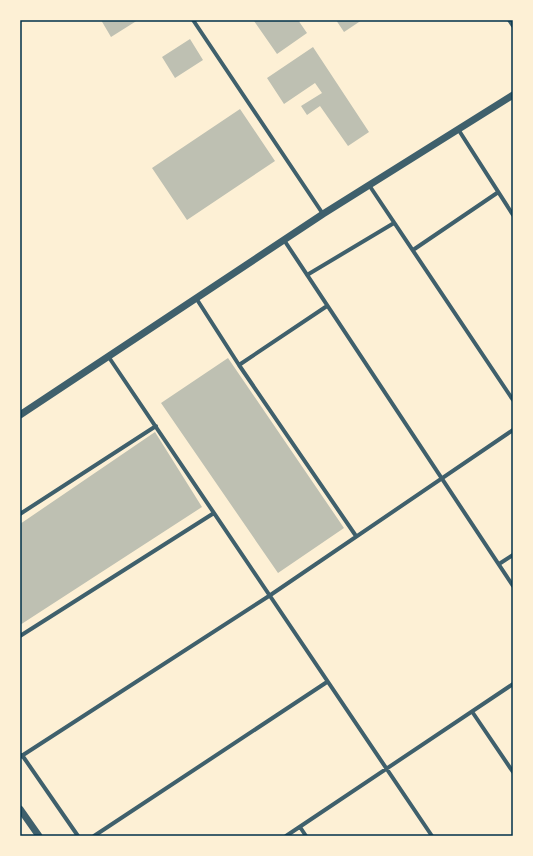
<svg xmlns="http://www.w3.org/2000/svg" width="533" height="856" viewBox="0 0 533 856" font-family="Figtree,sans-serif">
<rect width="100%" height="100%" fill="#fdf0d5"/>
<path fill="#bec0b2" d="M101 20H138L111 37Z
M255 20H298L307 33 277 54 254 21Z
M336 20H362L344 32Z
M190 39 203 60 175 78 162 57Z
M313 47 369 132 348 146 320 106 307 115 301 106 322 93 315 83 284 104 267 78Z
M240 109 275 161 187 220 152 168Z
M228 358 344 528 278 573 161 403Z
M155 432 202 507 20 625V524Z"/>
<g fill="none" stroke-linecap="round" stroke-linejoin="round">
<path stroke="#3f606c" stroke-width="4" d="M193 20 323 214
M509 20 513 26
M458 129 513 215
M369 185 513 400
M284 240 513 586
M413 250 497 193
M307 275 394 223
M196 298 239 365 356 536
M108 356 432 836
M239 365 327 306
M20 514 156 426
M499 564 513 555
M20 636 214 513
M473 713 513 772
M22 755 78 836
M20 757 269 596 513 430
M300 827 306 836
M94 836 327 682
M286 836 513 684"/>
<path stroke="#3f606c" stroke-width="7" d="M20 415 323 214 513 95
M20 809 39 836"/>
</g>
<rect width="533" height="856" fill="none" stroke="#fdf0d5" stroke-width="42"/>
<rect x="21" y="21" width="491" height="814" fill="none" stroke="#003049" stroke-width="1.5"/>
</svg>
